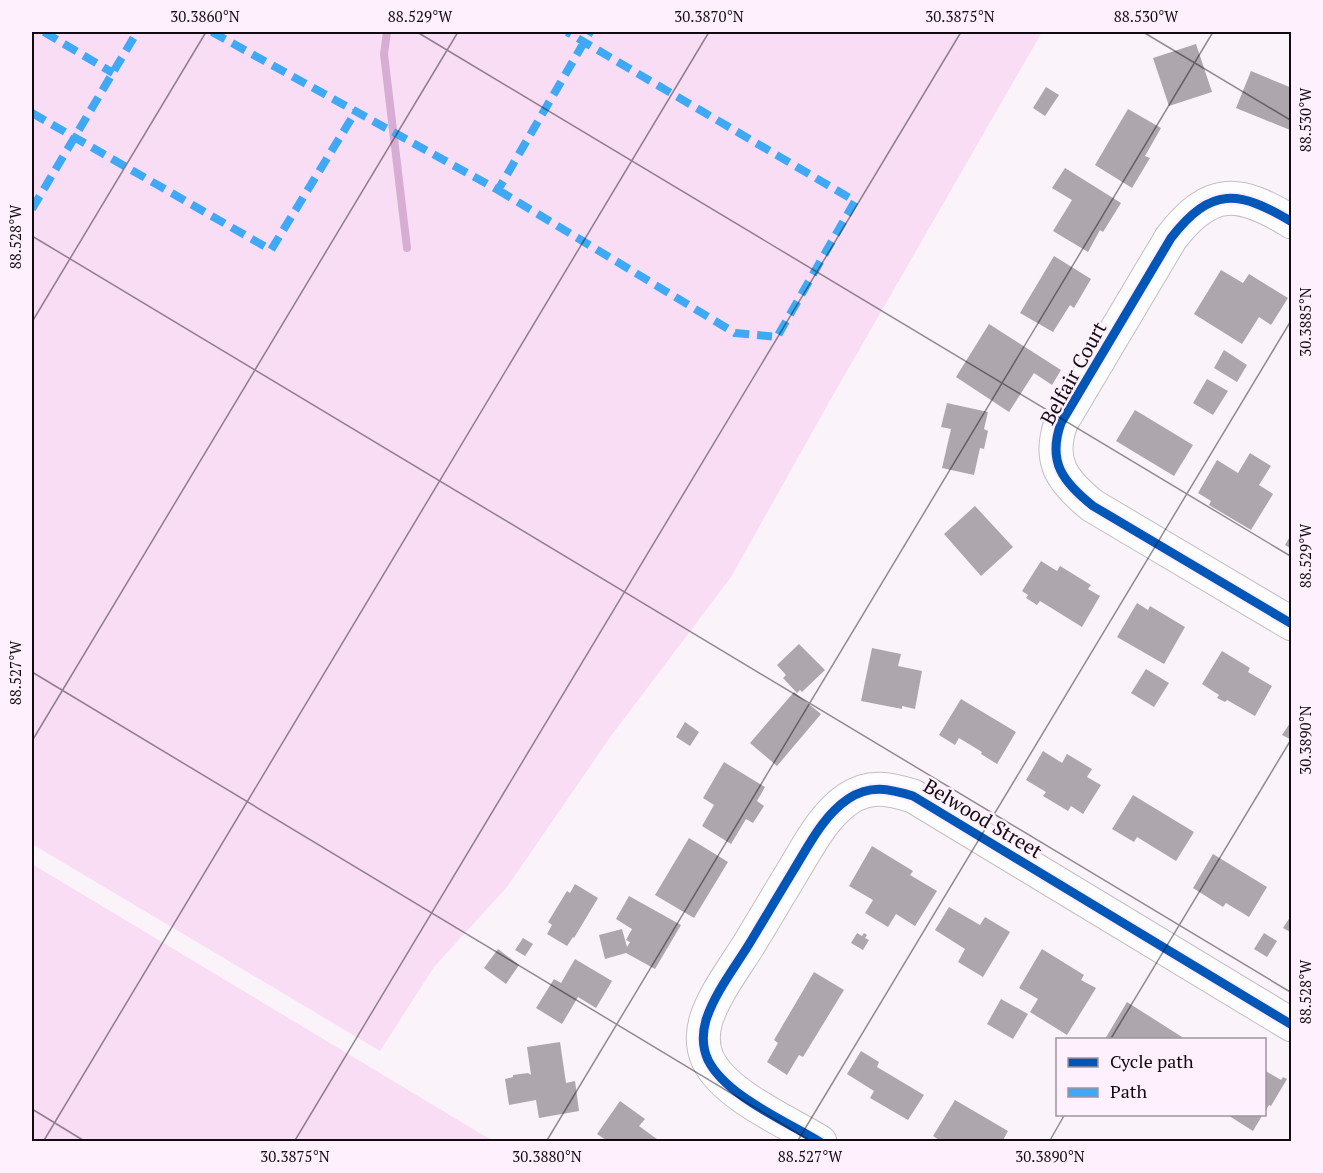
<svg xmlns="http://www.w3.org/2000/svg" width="1323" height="1173" viewBox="0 0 1323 1173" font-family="'PT Serif',serif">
<rect width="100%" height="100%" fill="#faf4fa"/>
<path fill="#f8ddf4" d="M32 32H1042L832 397 731 577 611 736 507 887 434 967 380 1051 32 844Z
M32 864 493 1141 305 1142 298 1138 292 1142 32 1141Z"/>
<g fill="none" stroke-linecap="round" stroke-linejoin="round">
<path stroke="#d8add3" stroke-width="8" d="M387 32 384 54 407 248"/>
</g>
<path fill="#ada6ac" d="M1196 44 1212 92 1169 106 1153 58Z
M1251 71 1292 88V126L1290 130 1236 108Z
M1046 87 1059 95 1045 116 1033 108Z
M1128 109 1161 128 1145 156 1150 158 1132 188 1095 165Z
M1065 168 1121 203 1103 232 1100 230 1088 252 1053 231 1072 200 1052 188Z
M1054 256 1091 279 1074 308 1070 305 1053 332 1020 313Z
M1221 270 1243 283 1249 274 1288 298 1271 325 1259 317 1242 344 1194 314Z
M989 324 1061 370 1052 385 1034 373 1009 412 956 377Z
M1224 350 1247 365 1237 382 1214 368Z
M1207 379 1228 391 1213 415 1193 403Z
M947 403 988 412 984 429 988 431 984 449 980 448 974 475 942 468 951 429 941 427Z
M1135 410 1193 445 1174 476 1116 441Z
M1250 453 1271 466 1259 485 1273 494 1251 530 1209 505 1211 501 1198 493 1217 460 1238 473Z
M975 506 1013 547 981 576 944 534Z
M1292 533V549L1285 545Z
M1041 561 1057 571 1060 566 1091 585 1088 589 1100 596 1082 627 1040 601 1037 605 1026 598 1028 595 1022 591Z
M1137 603 1148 610 1150 606 1185 627 1164 664 1117 637Z
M799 644 825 670 802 692 800 690 797 693 783 678 786 675 777 665Z
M872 648 901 654 898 666 922 671 915 709 902 706V709L861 701Z
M1222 651 1250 668 1248 672 1272 686 1255 716 1227 700 1225 702 1217 698 1219 695 1202 684Z
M1146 669 1169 683 1154 707 1131 693Z
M794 692 821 714 777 766 750 743Z
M961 699 1016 732 997 764 981 754 982 752 959 738 955 745 939 735Z
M1292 720V740L1282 735Z
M685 722 699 732 690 746 676 737Z
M1043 751 1062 763 1067 754 1092 769 1087 777 1101 785 1083 814 1071 806 1068 811 1043 796 1046 792 1026 780Z
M724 762 765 787 757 801 764 806 753 823 746 819 731 844 702 826 714 805 703 798Z
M1133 795 1194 832 1176 861 1137 837 1134 842 1112 829Z
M689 838 728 862 694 918 655 895Z
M872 846 913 871 910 875 937 891 915 926 896 914 888 927 865 913 873 900 849 886Z
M1213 854 1267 887 1249 917 1226 903 1223 907 1193 888Z
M575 884 598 898 574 938 573 937 567 946 547 934 552 925 548 922 567 891 570 893Z
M629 896 681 925 655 969 626 953 605 959 599 935 622 929 627 947 630 942 626 940 632 929 616 919Z
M949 907 980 925 985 917 1010 932 983 977 958 962 965 949 935 930Z
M1292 914V933L1283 928Z
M857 933 862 936 864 933 867 935 865 938 869 940 863 950 851 943Z
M1264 933 1277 941 1267 957 1254 949Z
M523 938 533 944 525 956 515 950Z
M498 949 519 965 506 984 484 968Z
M1042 949 1084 975 1081 980 1096 988 1067 1035 1030 1012 1038 999 1019 988Z
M575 959 612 981 596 1008 578 997 562 1024 536 1008 554 979 561 983Z
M814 972 844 990 803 1057 799 1055 787 1075 767 1062 778 1043 774 1040Z
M1001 999 1028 1014 1013 1039 987 1024Z
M1127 1002 1182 1037 1181 1040 1105 1039Z
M560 1042 566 1083 575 1081 579 1111 539 1118 536 1100 509 1105 505 1079 513 1077V1075L528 1073 531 1075 527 1047Z
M861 1051 879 1062 877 1067 924 1095 908 1120 870 1098 874 1091 847 1074Z
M1264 1070 1281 1080 1283 1077 1287 1079 1271 1106 1269 1105 1264 1113Z
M955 1100 1008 1131 1002 1142H942L933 1136Z
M620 1101 645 1119 639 1126 661 1142H609L597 1134Z
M1226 1114H1263L1253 1131Z"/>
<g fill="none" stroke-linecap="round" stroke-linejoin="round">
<g stroke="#c4bec4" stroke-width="35">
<path id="minor" d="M1292 222C1239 190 1211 186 1171 238L1061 423C1047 462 1063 482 1093 506L1292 624
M820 1142C786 1121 726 1096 708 1060 702 1047 702 1034 706 1020 715 992 736 966 751 941 765 918 779 894 793 871 809 845 823 816 848 799 870 784 890 789 913 796L1292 1025"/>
</g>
<use href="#minor" stroke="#fefdfe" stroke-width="33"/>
<path stroke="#3fa9f5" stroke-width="8" stroke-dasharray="15 8" stroke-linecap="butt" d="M44 32 113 73
M212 32 498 190 590 32
M32 113 271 250 356 111
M498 190 735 333 777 337 855 201 567 32
M32 209 137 32"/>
<g stroke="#fef0fc" stroke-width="13">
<path id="cycleway" d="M1292 222C1239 190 1211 186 1171 238L1061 423C1047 462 1063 482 1093 506L1292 624
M820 1142C786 1121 726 1096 708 1060 702 1047 702 1034 706 1020 715 992 736 966 751 941 765 918 779 894 793 871 809 845 823 816 848 799 870 784 890 789 913 796L1292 1025"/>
</g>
<use href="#cycleway" stroke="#0057b8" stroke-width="9"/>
</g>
<path fill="none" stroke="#110a10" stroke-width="1.5" stroke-opacity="0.45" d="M417 32 1292 557M1143 32 1292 121M32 236 1292 993M32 322 206 32M32 672 812 1142M32 741 458 32M1110 1040 1292 738M32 1109 86 1142M43 1142 709 32M294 1142 961 32M546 1142 1213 32M797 1142 1292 319M1049 1142 1065 1114"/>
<g text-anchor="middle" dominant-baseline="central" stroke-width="5" stroke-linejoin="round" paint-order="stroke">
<g font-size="20" fill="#110a10" stroke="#fef0fc">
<text transform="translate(1073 373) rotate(-61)">Belfair Court</text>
<text transform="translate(983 818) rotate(31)">Belwood Street</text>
</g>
</g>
<rect width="1323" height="1173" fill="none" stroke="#fef0fc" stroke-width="66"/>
<rect x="1056" y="1038" width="210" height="78" fill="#fef0fc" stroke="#9f949e" stroke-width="1.5"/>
<rect x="1068" y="1058" width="30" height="9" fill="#0057b8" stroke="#9f949e" stroke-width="1.5"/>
<text x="1110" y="1068" font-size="18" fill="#110a10">Cycle path</text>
<rect x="1068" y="1088" width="30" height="9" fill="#3fa9f5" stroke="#9f949e" stroke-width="1.5"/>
<text x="1110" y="1098" font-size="18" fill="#110a10">Path</text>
<rect x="33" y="33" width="1257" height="1107" fill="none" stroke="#110a10" stroke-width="2"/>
<g font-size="15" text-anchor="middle" fill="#110a10">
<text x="205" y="22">30.3860°N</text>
<text x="420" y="22">88.529°W</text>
<text x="709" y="22">30.3870°N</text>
<text x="960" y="22">30.3875°N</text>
<text x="1146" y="22">88.530°W</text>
<text transform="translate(1306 120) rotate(-90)" y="5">88.530°W</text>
<text transform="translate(16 237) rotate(-90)" y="5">88.528°W</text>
<text transform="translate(1306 322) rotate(-90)" y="5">30.3885°N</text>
<text transform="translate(1306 556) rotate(-90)" y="5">88.529°W</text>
<text transform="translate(16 673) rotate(-90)" y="5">88.527°W</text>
<text transform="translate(1306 740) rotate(-90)" y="5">30.3890°N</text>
<text transform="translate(1306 992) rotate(-90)" y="5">88.528°W</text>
<text x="295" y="1162">30.3875°N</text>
<text x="547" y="1162">30.3880°N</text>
<text x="810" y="1162">88.527°W</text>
<text x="1050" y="1162">30.3890°N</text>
</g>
</svg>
